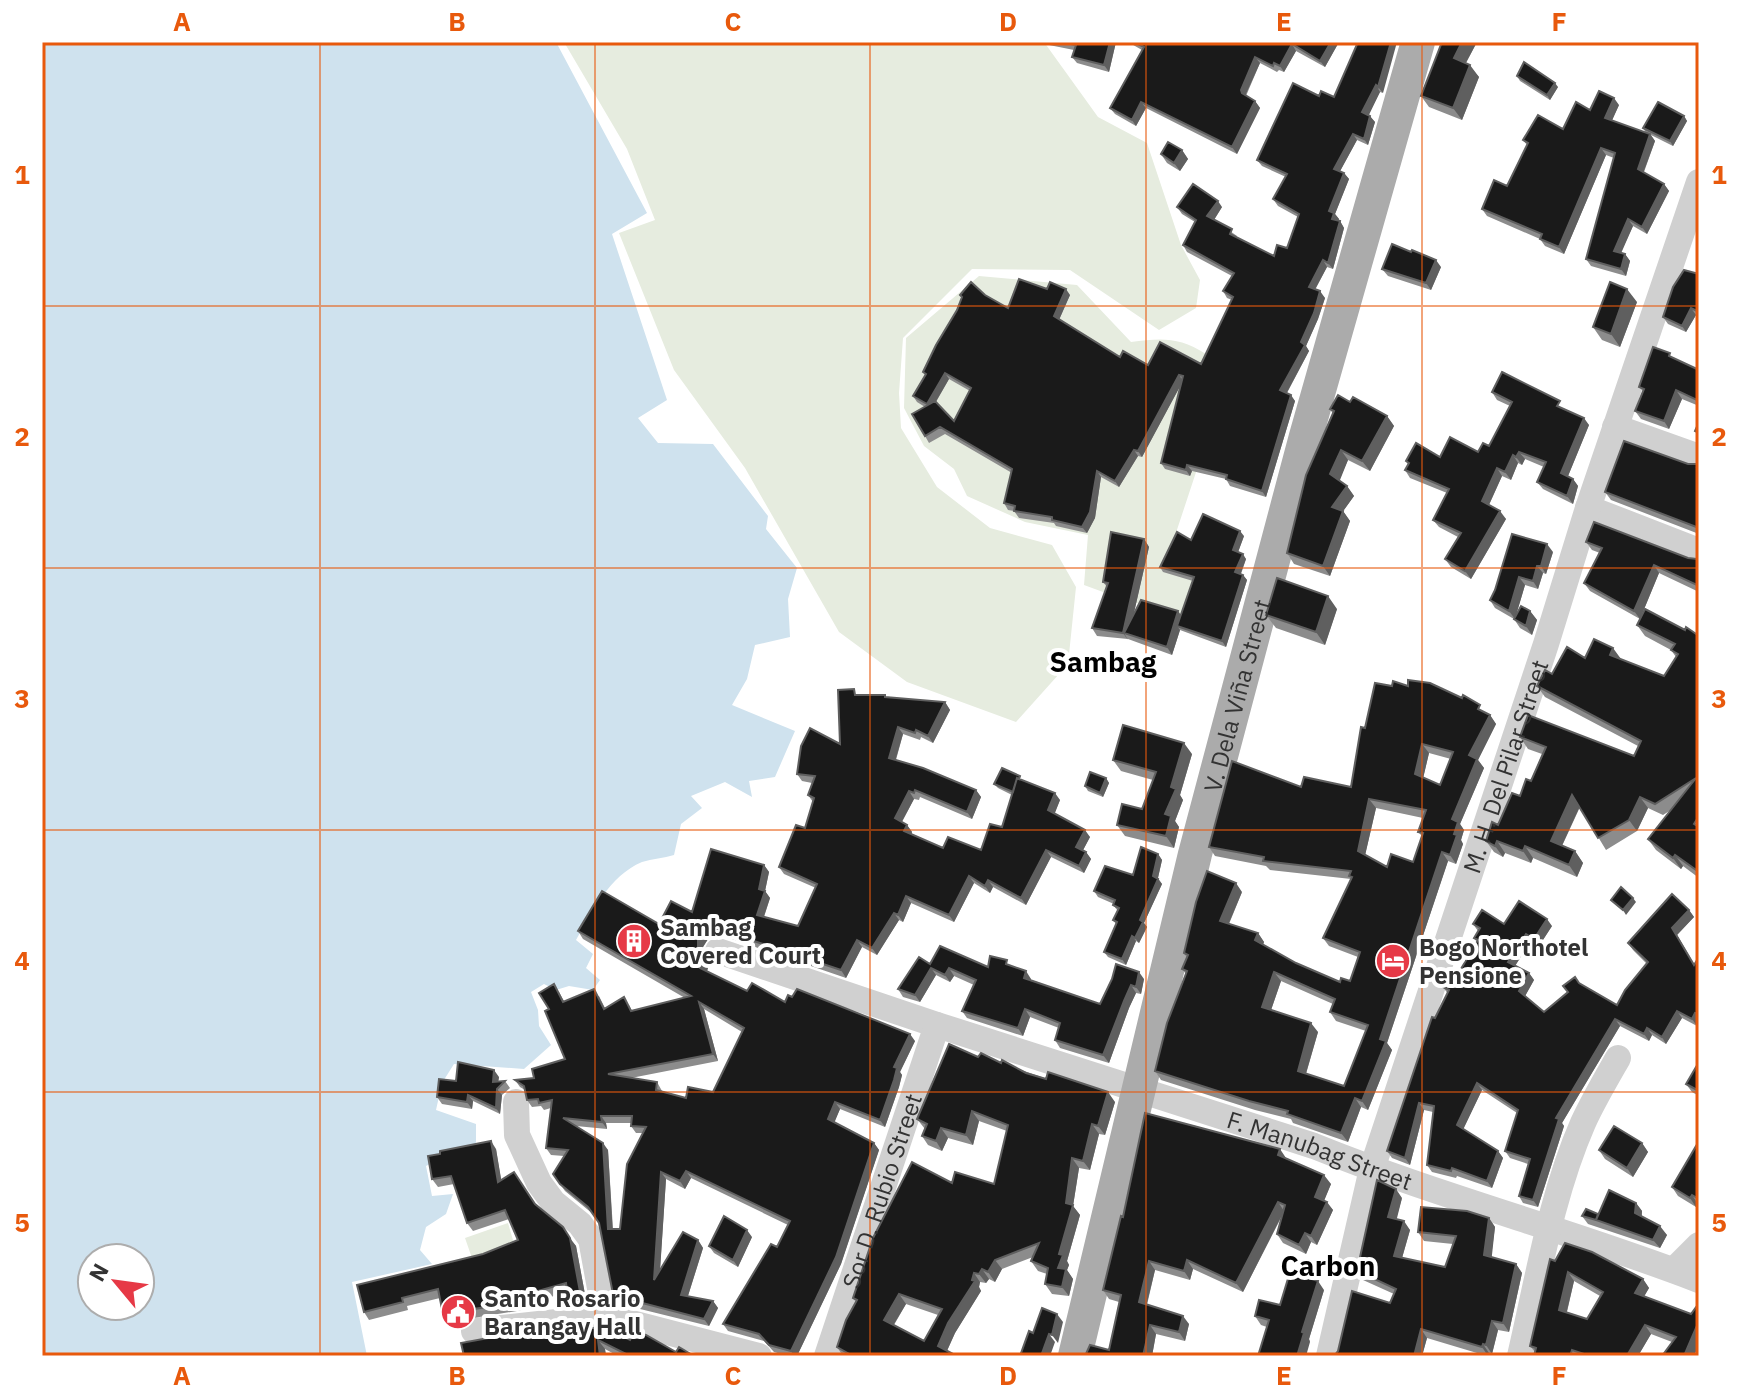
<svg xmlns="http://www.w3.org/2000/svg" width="1741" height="1398" viewBox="0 0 1741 1398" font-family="'IBM Plex Sans',sans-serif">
<rect width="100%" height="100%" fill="#fff"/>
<path fill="#e6ecdf" d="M564 42H1044L1098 117 1147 143 1181 245 1200 280 1196 308 1159 330 1070 270 972 269 903 338 899 393 901 428 937 487 990 528 1052 545 1076 587 1068 664 1016 722 907 682 839 632 745 468 674 370 619 233 655 220 627 149Z
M979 276 1077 285 1131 342C1162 338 1179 337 1206 354L1203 451 1168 557 1231 577 1220 626 1122 599 1084 585 1088 535 1025 522 967 496 954 469 924 446 904 408 906 338Z
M508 1223 515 1247 473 1261 465 1238Z"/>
<path fill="#cfe2ee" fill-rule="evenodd" d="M42 42H556L647 213 612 234 667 400 638 418 658 443 713 444 768 516 766 529 797 568 788 599 790 637 755 645 747 679 732 705 795 731 775 777 749 781 752 797 725 782 691 796 702 808 681 824 674 855C664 858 652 859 642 862 609 876 593 911 576 940L593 954 586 968 600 980 593 990 569 986 556 990 544 984 531 992 538 1010 539 1026 551 1045 524 1069 454 1064 442 1083 436 1110 476 1124V1148L447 1155 426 1166 432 1196 453 1194 446 1214 426 1227 420 1250 432 1264 352 1282 367 1356H42ZM92 1258H140V1306H92Z"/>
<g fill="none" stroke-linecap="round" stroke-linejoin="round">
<g stroke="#d0d0d0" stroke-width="26">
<path d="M1615 427 1699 457"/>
<path d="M1588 508 1699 551"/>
<path id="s1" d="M718 951 937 1025 1314 1146C1440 1197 1572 1231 1699 1280"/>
<path d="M516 1102 517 1135 539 1183 553 1202 580 1224 591 1239 606 1321"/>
<path d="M1674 1270 1699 1245"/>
<path d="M474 1331 566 1321 628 1322 759 1356"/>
<path id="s2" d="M827 1356 937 1025"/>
<path id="s3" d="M1329 1356 1372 1169 1546 644 1588 508 1699 182"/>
<path d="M1520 1356C1538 1279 1551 1196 1583 1123 1593 1101 1606 1079 1618 1058"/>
</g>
<path stroke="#ababab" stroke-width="34" id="s4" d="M1075 1356 1195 854 1306 436 1418 42"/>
</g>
<path fill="#8c8c8c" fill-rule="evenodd" d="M1047 42H1116L1109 72 1077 63 1072 57 1074 50 1049 45Z
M1128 42H1339L1325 67 1296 51 1284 72 1279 70 1277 72 1260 63 1246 96 1255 101 1260 108 1237 154 1146 108 1136 126 1115 114 1110 108 1142 50Z
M1358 42 1383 93 1380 92 1368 115 1375 122 1368 145 1357 140 1340 171 1344 173 1349 179 1335 214 1339 219 1338 221H1340L1344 228 1333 269 1327 267 1315 290 1325 298 1318 319 1306 346 1309 351 1287 393 1295 401 1266 497 1230 486 1226 479 1192 471 1190 476 1165 469 1161 463 1181 384 1142 457 1138 456 1119 487 1101 477 1095 518 1087 533 1056 526 1054 523 1019 518 1014 511 1008 510 1004 503 1012 473 945 434 929 443 925 436V407L917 402 913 396 925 375 923 372 957 310 962 298 960 295H985L1008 308 1047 289 1070 295 1059 320 1120 357 1148 365 1201 364 1232 300 1227 298 1223 291 1232 276 1187 252 1183 245 1195 222 1182 214 1177 207H1222L1214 220 1237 236 1236 237 1274 256 1287 248 1298 217 1278 206 1273 199 1286 177 1262 166 1257 160 1319 96 1334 97ZM949 379 970 391 954 421 936 402Z
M1477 42 1466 63 1479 77 1462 120 1429 107 1421 96Z
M1517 76 1558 87 1550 100 1520 81Z
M1619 105 1612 120 1646 133 1643 128 1684 116 1687 121 1673 146 1651 135 1655 141 1644 172 1664 184 1669 191 1647 234 1633 226 1621 252 1625 254 1630 261 1626 276 1591 266 1586 259 1614 158 1606 155 1564 254 1545 246 1540 239 1487 216 1482 209 1507 186 1527 145 1523 140 1563 129 1590 110Z
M1182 150 1188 159 1180 171 1167 163 1161 154Z
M1441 267 1431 290 1388 276 1382 269Z
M1699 274V316L1696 315 1686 332 1668 324 1663 317Z
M1637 302 1620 347 1602 340 1593 327Z
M1674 359 1699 370V406L1682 399 1669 429 1641 419 1635 411 1643 391 1639 387Z
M1492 392 1565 409 1589 425 1568 476 1573 479 1578 486 1573 504 1543 489 1537 482 1544 467 1525 459 1522 465 1518 463 1511 480 1502 476 1489 505 1506 519 1471 579 1451 567 1445 559 1458 537 1439 527 1433 520 1447 493 1410 478 1405 470 1408 465 1406 461 1478 452 1489 446 1510 406 1497 400Z
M1350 402 1387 416 1394 426 1370 471 1348 460 1339 480 1347 486 1354 496 1343 511 1350 521 1330 576 1294 564 1287 553 1333 414 1330 409Z
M1688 464H1699V534L1611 500 1605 492Z
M1244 536 1238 552 1246 559 1241 574 1243 575 1247 580 1226 647 1180 630 1172 655 1128 639 1097 636 1092 628 1107 587 1103 582 1144 539 1149 547 1134 612 1178 611 1181 615 1193 581 1163 572 1160 567 1191 540Z
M1586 542 1688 558 1697 559 1699 557V592L1659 573 1640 619 1590 591 1584 583 1600 553 1592 550Z
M1553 552 1546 574 1543 573 1538 589 1525 585 1516 615 1530 611 1537 620 1532 635 1520 628 1514 619 1495 608 1490 600Z
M1337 609 1325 645 1276 628 1266 615Z
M1637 625 1685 630 1699 636V878L1683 866 1681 869 1656 850 1648 839 1671 810 1663 815 1648 808 1637 831 1606 850 1580 807 1562 846 1575 851 1583 863 1577 877 1533 858 1531 863 1505 853 1503 857 1494 852 1486 841 1531 781 1542 754 1528 749 1520 737 1634 756 1638 746 1545 697 1537 686 1552 674 1585 658 1621 659 1664 676 1676 657 1671 650 1645 636Z
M858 695H885L887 698 945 702 950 710 933 743 921 737 920 740 903 734 896 760 976 790 981 797 972 819 920 797 919 800 914 799 902 822 907 825 912 832V834L943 848 981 850 1002 827 1012 795 998 788 994 784 1023 781 1060 800 1054 814 1090 837 1083 850 1086 852 1091 859 1084 873 1051 857 1026 905 993 887 990 893 974 883 954 922 911 903 903 922 899 920 877 955 862 947 846 978 723 936 708 939 703 947V955L709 964 707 971 747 991 915 1041 900 1072 902 1075 899 1087 885 1127 840 1109 834 1122 874 1143 879 1150 841 1264 797 1356H788L774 1352 764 1341 728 1331 723 1324 777 1247 788 1225 691 1178 685 1189 666 1179 660 1269 698 1240 703 1248 688 1296 713 1301 718 1308 709 1326 632 1307 620 1306 614 1299 599 1223 593 1214 565 1191 553 1174 564 1156 551 1155 546 1148 551 1108 544 1110 541 1106 532 1107 527 1100 525 1090 520 1087 515 1080 534 1078 565 1059 549 1009 559 992 564 1001 599 996 605 1008 629 1005 632 1011 685 998 583 939 578 931 659 924 692 912 764 865 769 872 765 891 770 898 764 917 798 926 816 888 784 874 779 867 805 828 813 802 808 795 812 783 802 781 797 774 840 744ZM704 1009 742 1032 713 1092 686 1098 662 1091 657 1082 631 1078 718 1061ZM606 1123H631V1126L636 1133H643L620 1229H613L608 1150 576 1126 607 1129Z
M1486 713 1490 715 1496 724 1478 760 1484 768 1460 824 1464 830 1461 840 1463 844 1456 864 1448 861 1387 1043 1392 1050 1368 1110 1361 1107 1348 1142 1293 1123 1291 1119 1255 1110 1161 1080 1155 1071 1186 974 1182 969 1187 958 1184 953 1242 892 1229 924 1258 933 1264 942 1263 945 1296 963 1340 982 1350 981 1358 957 1329 946 1323 938 1351 879 1270 870 1266 866 1215 856 1209 847 1301 787H1351L1365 728ZM1429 753 1451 759 1440 785 1423 778ZM1376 808 1423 818 1418 832 1422 836 1413 862 1387 867 1365 855ZM1281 981 1333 1004 1330 1012 1336 1021 1366 1031 1344 1086 1306 1074 1318 1032 1271 1010Z
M1192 754 1180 795 1183 800 1175 821 1179 827 1174 848 1125 836 1117 825 1142 809 1153 780 1121 771 1113 760Z
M1106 778 1109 783 1103 797 1088 791 1085 786Z
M1158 854 1162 860 1158 878 1162 884 1144 923 1147 927 1139 943 1136 941 1126 965 1108 957 1104 952 1116 924 1113 920 1118 911 1113 905 1114 904 1098 897 1094 891 1133 875Z
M1689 910 1694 917 1677 935 1694 965 1699 957V1022L1697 1026 1682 1018 1666 1044 1652 1035 1649 1041 1620 1026 1562 1123 1564 1126 1538 1207 1523 1203 1519 1196 1528 1164 1510 1158 1505 1151 1517 1113 1482 1090 1463 1129 1498 1151 1503 1158 1492 1188 1457 1176 1456 1178 1432 1172 1427 1165 1433 1112 1424 1110 1410 1165 1392 1158 1387 1151 1435 1018 1448 994 1443 987 1458 974 1477 942 1474 938 1478 931 1473 924 1552 926 1539 946 1531 941 1515 966 1529 973 1534 980 1525 996 1544 1012 1579 983 1617 1005 1647 964 1633 950 1628 943Z
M930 964 988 967 1011 966 1031 979V980L1100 1004 1112 979H1144L1141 994 1136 993 1129 1008 1109 1063 1060 1048 1055 1040 1059 1028 1030 1017 1023 1036 967 1018 962 1011 974 985 954 976 950 982 936 975 920 1002 903 997 898 989Z
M978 1057 1001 1063 1115 1102 1105 1135 1099 1134 1090 1170 1079 1168 1073 1206 1080 1215 1067 1261 1069 1265 1067 1270 1073 1279 1069 1296 1052 1294 1045 1284 1047 1274 1038 1271 1031 1261 1033 1257 1002 1269 995 1282 989 1279 986 1283 980 1282 979 1287 981 1291 955 1333 947 1351 956 1356H843L837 1347 856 1302 853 1298 952 1183 994 1184 1007 1131 979 1121 973 1145 948 1138 942 1151 928 1145 922 1136 925 1129 917 1119ZM906 1304 938 1315 924 1341 894 1325Z
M1699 1062V1096L1692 1092 1686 1084Z
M499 1077 498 1082 505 1081 510 1088 502 1095 500 1114 473 1101 472 1109 442 1104 437 1097 456 1081Z
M1699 1141V1204H1698L1696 1207 1678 1196 1672 1187Z
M1642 1143 1648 1152 1633 1177 1605 1159 1599 1150Z
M496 1149 501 1180 536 1204 576 1246 587 1305 574 1304 568 1296 567 1292 544 1299 535 1297 533 1302 528 1304 529 1309 449 1322 443 1314 440 1298 407 1306 408 1310 369 1320 364 1312 483 1254 518 1240 509 1219 473 1231 467 1223 454 1184 438 1187 432 1179Z
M1286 1158 1331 1184 1324 1200 1333 1210 1317 1245 1311 1242 1306 1254 1283 1243 1277 1234 1283 1214 1243 1292 1193 1269 1190 1280 1155 1270 1147 1305 1189 1324 1185 1341 1156 1334 1152 1356H1085L1109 1350 1119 1302 1109 1299 1103 1290 1123 1217Z
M1402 1198 1396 1219 1410 1230 1402 1258 1445 1267 1453 1244 1424 1241 1418 1232 1489 1218 1495 1227 1491 1257 1516 1264 1522 1273 1509 1332 1498 1330 1492 1354 1489 1353 1488 1356H1487L1427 1338 1422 1356H1334L1390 1303 1394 1294 1363 1280 1357 1271Z
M1636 1203 1642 1211V1216L1667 1235 1660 1248 1588 1224 1582 1216 1598 1214Z
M752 1237 738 1267 714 1253 709 1246Z
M1550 1259 1643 1279 1649 1288 1644 1296 1691 1314 1699 1303V1344L1694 1356 1672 1342 1651 1334 1638 1356H1534L1535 1352 1530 1346ZM1574 1281 1600 1296 1587 1319 1567 1312Z
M1324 1290 1309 1339 1310 1342 1261 1325 1255 1316 1280 1305Z
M630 1340 694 1356H618L605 1349 606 1356H464L461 1343Z"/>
<path fill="#5f5f5f" d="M1110 42H1116L1109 72 1104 65Z
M1331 42H1339L1325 67 1320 61Z
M1391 42H1397L1383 93 1378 87Z
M1462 42H1477L1462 70 1454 58Z
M1292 44 1296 51 1284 72 1280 66Z
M1255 57 1260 63 1245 96 1242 93 1241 90Z
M1470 65 1479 77 1462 120 1453 108Z
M1555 83 1558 87 1550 100 1547 95Z
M1376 85 1380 92 1367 119 1362 112Z
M1614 98 1619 105 1610 125 1605 118Z
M1255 101 1260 108 1237 154 1232 147Z
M1141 102 1146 108 1136 126 1132 120Z
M1370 116 1375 122 1368 145 1364 139Z
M1684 116 1687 121 1673 146 1670 141Z
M1353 134 1357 140 1338 175 1334 169Z
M1650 134 1655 141 1642 176 1638 169Z
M1601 148 1606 155 1564 254 1559 247Z
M1182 150 1188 159 1180 171 1174 163Z
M1344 173 1349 179 1335 214 1339 219 1337 225 1332 219 1329 211Z
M1664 184 1669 191 1647 234 1642 227Z
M1218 201 1222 207 1212 223 1207 216Z
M1628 219 1633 226 1619 258 1614 251Z
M1340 221 1344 228 1333 269 1328 263Z
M1625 254 1630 261 1626 276 1621 269Z
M1323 260 1327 267 1313 293 1309 287Z
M1436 260 1441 267 1431 290 1426 283Z
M1066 289 1070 295 1058 322 1054 316Z
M1627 289 1637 302 1620 347 1611 334Z
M1320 291 1325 298 1318 319 1306 346 1309 351 1285 396 1280 390Z
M1691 308 1696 315 1686 332 1682 326Z
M945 373 949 379 931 410 927 404Z
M1179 375 1183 381 1142 457 1138 451Z
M1676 390 1682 399 1669 429 1664 421Z
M1291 395 1295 401 1266 497 1262 491Z
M1387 416 1394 426 1370 471 1362 461Z
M1584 418 1589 425 1566 481 1561 473Z
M1134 450 1138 456 1119 487 1115 481Z
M1341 450 1348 460 1338 485 1330 474Z
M1519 452 1525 459 1522 465 1516 457Z
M1513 455 1518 463 1511 480 1505 472Z
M1187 465 1192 471 1190 476 1186 470Z
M1497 468 1502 476 1487 509 1482 501Z
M1097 471 1101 477 1095 518 1087 533 1082 527Z
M1573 479 1578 486 1573 504 1567 496Z
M1347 486 1354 496 1339 517 1332 507Z
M1343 511 1350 521 1330 576 1323 566Z
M1500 511 1506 519 1471 579 1465 571Z
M1240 531 1244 536 1237 555 1233 550Z
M1144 539 1149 547 1129 635 1124 633 1128 640 1123 633Z
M1547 544 1553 552 1546 574 1541 566Z
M1243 554 1246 559 1239 578 1235 572Z
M1654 565 1659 573 1640 619 1634 611Z
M1537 566 1543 573 1538 589 1533 581Z
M1243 575 1247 580 1226 647 1222 641Z
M1519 577 1525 585 1515 619 1509 611Z
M1328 596 1337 609 1325 645 1316 632Z
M1178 611 1183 619 1177 626 1180 630 1172 655 1167 647Z
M1530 611 1537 620 1532 635 1526 626Z
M1613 648 1621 659 1610 655Z
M945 702 950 710 933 743 928 736Z
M1490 715 1496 724 1478 760 1484 768 1460 824 1464 830 1461 840 1463 844 1456 864 1450 855 1454 834 1452 819 1469 755Z
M898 727 903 734 894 765 889 758Z
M1184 743 1192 754 1180 795 1183 800 1175 821 1179 827 1174 848 1166 836 1165 814 1171 787Z
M1422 744 1429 753 1422 783 1415 774Z
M1106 778 1109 783 1103 797 1100 793Z
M976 790 981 797 972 819 967 812Z
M909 791 914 799 900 825 895 818Z
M1055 793 1060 800 1053 818 1048 810Z
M1572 795 1580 806 1559 852 1551 841Z
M1640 797 1648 808 1637 831 1629 820Z
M1369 799 1376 808 1364 860 1358 851Z
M907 825 912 832 909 838 904 831Z
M1085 830 1090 837 1081 854 1076 847Z
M1497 841 1505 853 1503 857 1495 846Z
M1525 846 1533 858 1531 863 1523 851Z
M1046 850 1051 857 1026 905 1021 898Z
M1575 851 1583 863 1577 877 1569 865Z
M1086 852 1091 859 1084 873 1079 866Z
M1442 852 1448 861 1387 1043 1392 1050 1368 1110 1362 1101 1380 1039Z
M1158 854 1162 860 1157 882 1153 876Z
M1675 855 1683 866 1681 869 1673 858Z
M764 865 769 872 765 891 770 898 762 922 757 915 759 889Z
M969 876 974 883 954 922 949 915Z
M1158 879 1162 884 1144 923 1147 927 1139 943 1135 938 1140 920Z
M988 880 993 887 990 893 985 886Z
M1236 883 1242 892 1226 930 1220 921Z
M906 896 911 903 903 922 898 915Z
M1633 898 1636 902 1626 915 1623 910Z
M1689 910 1694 917 1677 935 1699 972 1672 928Z
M894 913 899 920 877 955 872 948Z
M1547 919 1552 926 1539 946 1534 939Z
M703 931 708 939 703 947V955L698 948V939Z
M1258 933 1264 942 1261 949 1255 940Z
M1526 934 1531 941 1513 969 1508 962Z
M1132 936 1136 941 1126 965 1122 959Z
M857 940 862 947 846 978 841 970Z
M704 956 709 964 706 975 700 968Z
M931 968 936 975 920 1002 915 995Z
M949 968 954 976 950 982 945 975Z
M1026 971 1031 979 1029 985 1024 978Z
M1139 972 1144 979 1141 994 1136 987Z
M1274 972 1281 981 1269 1016 1262 1007Z
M1529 973 1534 980 1524 998 1519 991Z
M1131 985 1136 993 1129 1008 1109 1063 1103 1055 1124 1001Z
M699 1002 704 1009 718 1061 713 1054Z
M1025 1009 1030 1017 1023 1036 1018 1028Z
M1677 1011 1682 1018 1666 1044 1662 1037Z
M1695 1013 1699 1018V1022L1697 1026 1692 1019Z
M1615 1019 1620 1026 1562 1123 1564 1126 1538 1207 1533 1200 1556 1118Z
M1311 1023 1318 1032 1304 1080 1298 1071Z
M1647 1028 1652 1035 1649 1041 1644 1034Z
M910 1034 915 1041 900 1072 902 1075 899 1087 885 1127 880 1120 894 1067Z
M494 1070 499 1077 497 1089 493 1082Z
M1477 1083 1482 1090 1462 1132 1457 1125Z
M497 1089 502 1095 500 1114 496 1108Z
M1108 1092 1115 1102 1105 1135 1098 1126Z
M468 1095 473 1101 472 1109 467 1102Z
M1355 1098 1361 1107 1348 1142 1341 1133Z
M835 1102 840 1109 833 1126 828 1119Z
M1419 1103 1424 1110 1410 1165 1405 1158Z
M972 1111 979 1121 973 1145 966 1135Z
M601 1116 606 1123 607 1129 602 1122Z
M1092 1124 1099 1134 1090 1170 1083 1161Z
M941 1128 948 1138 942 1151 936 1141Z
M491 1141 496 1149 503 1190 498 1182Z
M603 1143 608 1150 613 1236 608 1229Z
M874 1143 879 1150 841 1264 797 1356H794L791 1351Z
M1642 1143 1648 1152 1633 1177 1627 1168Z
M1280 1149 1286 1158 1278 1155Z
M1498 1151 1503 1158 1492 1188 1487 1181Z
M1072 1158 1079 1168 1073 1206 1080 1215 1067 1261 1069 1265 1067 1270 1073 1279 1069 1296 1062 1287 1058 1268Z
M686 1171 691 1178 685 1189 680 1181Z
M661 1172 666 1179 659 1287 654 1280Z
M1324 1175 1331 1184 1322 1206 1315 1197Z
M1396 1189 1402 1198 1395 1226 1388 1217Z
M1692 1195 1698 1204 1696 1207 1690 1198Z
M1278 1202 1284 1211 1243 1292 1236 1283Z
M1327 1202 1333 1210 1317 1245 1311 1236Z
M1636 1203 1642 1211 1641 1221 1635 1213Z
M1489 1218 1495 1227 1491 1264 1484 1255Z
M1404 1221 1410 1230 1400 1265 1394 1256Z
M1660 1226 1667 1235 1660 1248 1653 1240Z
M747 1230 752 1237 738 1267 733 1260Z
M1305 1233 1311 1242 1306 1254 1299 1245Z
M570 1238 576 1246 587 1305 581 1297Z
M698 1240 703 1248 686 1302 681 1295Z
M995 1260 1002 1269 995 1282 988 1272Z
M1187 1260 1193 1269 1190 1280 1184 1271Z
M1149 1261 1155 1270 1145 1311 1139 1302Z
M1516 1264 1522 1273 1509 1332 1503 1323Z
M982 1269 989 1279 986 1283 979 1274Z
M1568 1272 1574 1281 1565 1319 1559 1310Z
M974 1273 980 1282 979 1287 981 1291 955 1333 945 1355 938 1346 948 1323 972 1280Z
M1643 1279 1649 1288 1641 1302 1635 1293Z
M1318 1281 1324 1290 1309 1339 1310 1342 1306 1356H1297L1302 1332Z
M529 1289 535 1297 533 1302 527 1294Z
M899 1294 906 1304 891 1329 884 1320Z
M713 1301 718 1308 709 1326 704 1319Z
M1057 1314 1063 1322 1058 1343 1052 1335Z
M1183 1316 1189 1324 1185 1341 1179 1332Z
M1492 1321 1498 1330 1492 1354 1486 1345Z
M1699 1321V1344L1694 1356H1684Z
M1150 1325 1156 1334 1152 1356H1143Z
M1645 1325 1651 1334 1638 1356H1629L1628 1354Z
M1421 1329 1427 1338 1422 1356H1414Z
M1049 1334 1055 1342 1050 1356H1041Z
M598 1340 605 1349 606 1356H600Z
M1483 1344 1489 1353 1488 1356 1482 1347Z"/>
<path fill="#1a1a1a" stroke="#5f5f5f" stroke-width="2" fill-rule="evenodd" d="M1061 42H1110L1104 65 1072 57 1076 45Z
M1134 42H1331L1320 61 1292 44 1280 66 1274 63 1273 66 1255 57 1241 90 1242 93 1255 101 1232 147 1141 102 1132 120 1110 108 1144 47Z
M1358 42H1391L1378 87 1376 85 1362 112 1370 116 1364 139 1353 134 1334 169 1344 173 1329 211 1334 213 1332 219 1340 221 1328 263 1323 260 1309 287 1320 291 1314 313 1301 342 1305 345 1280 390 1291 395 1262 491 1226 479 1227 475 1187 465 1186 470 1161 463 1183 376 1179 375 1138 451 1134 450 1115 481 1097 471 1090 512 1082 527 1052 520V517L1014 511 1015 506 1004 503 1012 469 940 427 925 436 912 414 935 401 954 421 971 388 945 373 927 404 913 396 926 374 923 372 936 345 957 310 962 297 960 295 971 282 985 295 1008 308 1019 279 1047 289 1050 282 1066 289 1054 316 1120 357 1123 351 1148 365 1160 342 1201 364 1233 297 1223 291 1234 273 1183 245 1196 220 1177 207 1193 184 1218 201 1207 216 1232 229 1230 234 1274 256 1277 245 1287 248 1299 214 1273 199 1287 174 1257 160 1293 83 1319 96 1321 91 1334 97Z
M1442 42H1462L1454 58 1470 65 1453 108 1421 96Z
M1524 62 1555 83 1547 95 1517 76Z
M1599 91 1614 98 1605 118 1650 134 1638 169 1664 184 1642 227 1628 219 1614 251 1625 254 1621 269 1586 259 1615 153 1601 148 1559 247 1540 239 1542 234 1482 209 1494 180 1507 186 1528 143 1523 140 1538 115 1563 129 1576 102 1590 110Z
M1658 102 1684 116 1670 141 1643 128Z
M1168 142 1182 150 1174 163 1161 154Z
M1392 244 1411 252 1412 250 1436 260 1426 283 1382 269Z
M1684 270 1699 274V312L1691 308 1682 326 1663 317 1673 287Z
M1610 282 1627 289 1611 334 1593 327Z
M1653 347 1670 353 1669 356 1699 370V401L1676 390 1664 421 1635 411 1644 389 1639 387Z
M1502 372 1560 401 1557 406 1584 418 1561 473 1573 479 1567 496 1537 482 1546 462 1519 452 1516 457 1513 455 1505 472 1497 468 1482 501 1500 511 1465 571 1445 559 1461 533 1433 520 1449 489 1405 470 1409 463 1406 461 1416 443 1440 457 1450 437 1478 452 1483 443 1489 446 1512 402 1492 392Z
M1338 395 1350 402 1353 397 1387 416 1362 461 1341 450 1330 474 1347 486 1332 507 1343 511 1323 566 1287 553 1306 475 1334 411 1330 409Z
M1699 422V433L1695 431Z
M1624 441 1688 464H1699L1697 467 1699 468V528L1605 492Z
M1203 514 1240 531 1233 550 1243 554 1235 572 1243 575 1222 641 1177 626 1194 577 1160 567 1177 532 1191 540Z
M1594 522 1688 558 1697 559 1699 557V586L1654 565 1634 611 1584 583 1602 548 1586 542Z
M1111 532 1144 539 1123 633 1092 628 1108 583 1103 582Z
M1512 534 1547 544 1541 566H1537L1533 581 1519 577 1509 611 1490 600 1495 590Z
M1277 578 1328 596 1316 632 1266 615Z
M1141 600 1178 611 1167 647 1124 633Z
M1521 606 1530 611 1526 626 1514 619Z
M1645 609 1685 630 1686 627 1699 636V816L1694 824 1699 827V872L1675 855 1673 858 1648 839 1696 778 1655 804 1640 797 1629 820 1598 838 1572 795 1551 841 1575 851 1569 865 1525 846 1523 851 1497 841 1495 846 1486 841 1492 822 1498 825 1512 793 1520 796 1526 779 1531 781 1546 747 1520 737 1528 715 1634 756 1641 741 1537 686 1545 670 1552 674 1567 647 1585 658 1594 639 1613 648 1610 655 1664 676 1678 654 1671 650 1675 644 1637 625Z
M1408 680 1430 683 1462 698 1463 695 1480 705 1478 709 1490 715 1469 755 1477 759 1452 819 1458 822 1454 834 1457 835 1450 855 1442 852 1380 1039 1386 1041 1362 1101 1355 1098 1341 1133 1287 1114 1288 1111 1249 1101 1155 1071 1167 1023 1187 971 1182 969 1188 955 1184 953 1196 902 1207 871 1236 883 1220 921 1258 933 1255 940 1296 963 1340 982 1341 978 1350 981 1360 952 1323 938 1352 877 1349 876 1351 871 1263 861 1264 857 1209 847 1232 761 1301 787 1304 777 1351 787 1361 727 1365 728 1375 683 1392 686 1393 681 1408 686ZM1422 744 1453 752 1440 785 1415 774ZM1369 799 1426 810 1418 832 1423 833 1413 862 1391 854 1387 867 1358 851ZM1274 972 1335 999 1330 1012 1368 1025 1344 1086 1298 1071 1311 1023 1262 1007Z
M854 689 855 695H885V697L945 702 928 736 916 730 915 733 898 727 889 758 923 768 976 790 967 812 915 790 914 793 909 791 895 818 907 825 904 831 943 848 948 837 981 850 990 824 1002 827 1017 778 1055 793 1048 810 1085 830 1076 847 1086 852 1079 866 1046 850 1021 898 988 880 985 886 969 876 949 915 906 896 898 915 894 913 872 948 857 940 841 970 718 929 703 931 698 939V948L704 956 700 968 747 991 752 983 785 1002 788 995 792 997 797 989 910 1034 894 1067 897 1068 894 1080 880 1120 835 1102 828 1119 874 1143 836 1257 791 1351 769 1345 759 1334 723 1324 771 1244 777 1247 790 1221 686 1171 680 1181 661 1172 654 1280 683 1232 698 1240 681 1295 713 1301 704 1319 627 1299H614L599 1223 588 1207 560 1184 553 1174 568 1150 546 1148 552 1100 539 1103 538 1099 527 1100 524 1086 515 1080 534 1078 532 1069 565 1059 545 1011 549 1009 539 993 554 984 563 1002 594 989 604 1009 624 997 631 1011 691 996 578 931 602 891 659 924 671 901 692 912 711 849 764 865 759 889 765 891 757 915 798 926 817 884 779 867 796 825 805 828 814 798 808 795 815 776 797 774 801 746 810 728 840 744 838 690ZM699 1002 744 1028 713 1092 688 1087 686 1098 656 1090 657 1082 608 1074 713 1054ZM601 1116H632L631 1126 646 1127 627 1164 620 1229H608L603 1143 563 1118 602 1122Z
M1123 725 1184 743 1171 787 1176 789 1165 814 1171 816 1166 836 1117 825 1122 804 1142 809 1156 772 1113 760Z
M1002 768 1020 776 1019 779 1017 778 1013 792 994 784Z
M1090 772 1106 778 1100 793 1085 786Z
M1141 847 1158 854 1153 876 1158 879 1140 920 1143 922 1135 938 1132 936 1122 959 1104 952 1117 922 1113 920 1119 908 1113 905 1115 900 1094 891 1105 866 1133 875Z
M1621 887 1633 898 1623 910 1611 900Z
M1672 894 1689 910 1672 928 1694 965 1699 957V1014L1695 1013 1692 1019 1677 1011 1662 1037 1647 1028 1644 1034 1615 1019 1556 1118 1559 1119 1533 1200 1519 1196 1530 1159 1505 1151 1518 1110 1477 1083 1457 1125 1498 1151 1487 1181 1452 1168 1451 1171 1427 1165 1434 1106 1419 1103 1405 1158 1387 1151 1432 1017 1435 1018 1449 990 1443 987 1451 970 1458 974 1478 940 1474 938 1480 928 1473 924 1482 910 1504 924 1519 901 1547 919 1534 939 1526 934 1508 962 1529 973 1519 991 1544 1012 1568 992 1563 986 1575 977 1579 983 1617 1005 1625 990 1648 962 1628 943Z
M940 946 988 967 990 956 1007 960 1006 964 1026 971 1024 978 1100 1004 1112 979 1116 964 1139 972 1136 987 1131 985 1124 1001 1103 1055 1055 1040 1060 1023 1025 1009 1018 1028 962 1011 976 980 949 968 945 975 931 968 915 995 898 989 919 957 930 964Z
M949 1044 978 1057 981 1053 1001 1063 1002 1060 1026 1073 1046 1079 1048 1072 1108 1092 1098 1126 1092 1124 1083 1161 1072 1158 1066 1203 1073 1205 1059 1254 1063 1255 1058 1268 1066 1269 1062 1287 1045 1284 1048 1268 1031 1261 1039 1243 995 1260 988 1272 982 1269 979 1274 974 1273 972 1280 975 1281 948 1323 938 1346 955 1355 954 1356H853L837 1347 846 1320 857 1300 853 1298 873 1238 912 1162 952 1183 955 1172 994 1184 1008 1125 972 1111 966 1135 941 1128 936 1141 922 1136 927 1124 917 1119ZM899 1294 942 1309 924 1341 884 1320Z
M458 1062 494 1070 493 1082 505 1081 497 1089 496 1108 468 1095 467 1102 437 1097 439 1079 456 1081Z
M1699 1062V1091L1686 1084Z
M1145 1113 1280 1149 1278 1155 1324 1175 1315 1197 1327 1202 1311 1236 1305 1233 1299 1245 1277 1234 1285 1205 1278 1202 1236 1283 1187 1260 1184 1271 1149 1261 1139 1302 1183 1316 1179 1332 1150 1325 1143 1356H1085L1090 1345 1109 1350 1121 1295 1103 1290 1121 1216 1123 1217Z
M1614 1126 1642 1143 1627 1168 1599 1150Z
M491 1141 498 1182 514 1172 535 1204 563 1227 570 1238 581 1297 568 1296 566 1283 538 1291 529 1289 527 1294 522 1296 523 1301 443 1314 438 1289 402 1298 403 1302 364 1312 357 1285 483 1254 518 1240 505 1210 467 1223 451 1176 432 1179 428 1156 440 1154V1151Z
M1699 1141V1199L1692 1195 1690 1198 1672 1187Z
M1377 1180 1396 1189 1388 1217 1404 1221 1394 1256 1445 1267 1456 1236 1418 1232 1421 1207 1467 1211 1489 1218 1484 1255 1516 1264 1503 1323 1492 1321 1486 1345 1483 1344 1482 1347 1421 1329 1414 1356H1334L1338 1351 1352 1291 1390 1303 1396 1289 1357 1271Z
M1609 1190 1636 1203 1635 1213 1660 1226 1653 1240 1596 1220Z
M1586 1209 1598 1214 1596 1220 1582 1216Z
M724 1216 747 1230 733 1260 709 1246Z
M1565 1243 1592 1252 1643 1279 1635 1293 1691 1314 1699 1303V1321L1684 1356H1662L1676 1337 1645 1325 1628 1354 1631 1356H1590L1572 1350 1570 1356H1534L1536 1348 1530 1346 1550 1259 1555 1261ZM1568 1272 1603 1292 1587 1319 1559 1310Z
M1290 1272 1318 1281 1302 1332 1304 1333 1297 1356H1258L1269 1320 1255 1316 1259 1300 1280 1305Z
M1042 1308 1057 1314 1052 1335 1049 1334 1041 1356H1020L1029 1331 1033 1333Z
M554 1328H607L630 1340 634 1332 646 1335 676 1352 679 1347 694 1356H630L598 1340 600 1356H541V1354L520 1356H464L461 1343 494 1337 493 1335Z"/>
<path fill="none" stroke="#e8590c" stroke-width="2" stroke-opacity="0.55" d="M320 42V1356M595 42V1356M870 42V1356M1146 42V1356M1422 42V1356M42 306H1699M42 568H1699M42 830H1699M42 1092H1699"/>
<defs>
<g id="building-disc" transform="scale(1.8)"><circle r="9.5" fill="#e63946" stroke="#fff"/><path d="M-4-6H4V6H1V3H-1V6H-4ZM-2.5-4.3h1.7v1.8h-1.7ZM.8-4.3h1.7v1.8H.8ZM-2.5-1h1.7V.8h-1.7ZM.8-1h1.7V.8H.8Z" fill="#fff"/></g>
<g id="hotel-disc" transform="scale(1.8)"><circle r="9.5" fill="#e63946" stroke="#fff"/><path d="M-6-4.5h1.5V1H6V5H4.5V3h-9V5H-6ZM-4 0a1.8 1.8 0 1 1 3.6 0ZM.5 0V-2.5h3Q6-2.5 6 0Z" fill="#fff"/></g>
<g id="civic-disc" transform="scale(1.8)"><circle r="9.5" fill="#e63946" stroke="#fff"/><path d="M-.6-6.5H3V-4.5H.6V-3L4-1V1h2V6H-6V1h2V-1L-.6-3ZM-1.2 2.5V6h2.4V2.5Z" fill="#fff"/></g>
</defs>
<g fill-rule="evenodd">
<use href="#building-disc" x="634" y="941"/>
<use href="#hotel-disc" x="1393" y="961"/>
<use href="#civic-disc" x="458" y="1312"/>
</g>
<g text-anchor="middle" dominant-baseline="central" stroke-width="8" stroke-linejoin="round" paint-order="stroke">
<g font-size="24" fill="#333" stroke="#fff">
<text stroke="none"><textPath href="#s4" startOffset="680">V. Dela Viña Street</textPath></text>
<text stroke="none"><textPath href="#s3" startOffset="616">M. H. Del Pilar Street</textPath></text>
<text stroke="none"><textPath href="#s1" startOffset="634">F. Manubag Street</textPath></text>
<text stroke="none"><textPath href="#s2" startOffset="174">Sor D. Rubio Street</textPath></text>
</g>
<g font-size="24" font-weight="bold" fill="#333" stroke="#fff" text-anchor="start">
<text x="660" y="927">Sambag<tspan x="660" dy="28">Covered Court</tspan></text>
<text x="1419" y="947">Bogo Northotel<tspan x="1419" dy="28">Pensione</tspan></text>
<text x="484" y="1298">Santo Rosario<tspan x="484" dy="28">Barangay Hall</tspan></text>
</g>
<g font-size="28" font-weight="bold" fill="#000" stroke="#fff">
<text x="1103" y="661">Sambag</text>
<text x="1328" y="1265">Carbon</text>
</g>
</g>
<rect width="1741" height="1398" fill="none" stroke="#ffffff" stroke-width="88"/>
<g transform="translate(116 1282) rotate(299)"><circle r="38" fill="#ffffff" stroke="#adadad" stroke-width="2"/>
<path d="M0-6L14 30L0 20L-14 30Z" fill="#e63946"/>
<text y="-12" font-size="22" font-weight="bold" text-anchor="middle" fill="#333333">N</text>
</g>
<rect x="44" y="44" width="1653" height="1310" fill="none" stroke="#e8590c" stroke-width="3"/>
<g font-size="26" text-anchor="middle" font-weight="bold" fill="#e8590c">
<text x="182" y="31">A</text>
<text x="457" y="31">B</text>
<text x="733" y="31">C</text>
<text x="1008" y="31">D</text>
<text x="1284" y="31">E</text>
<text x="1559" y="31">F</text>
<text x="22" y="184">1</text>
<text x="1719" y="184">1</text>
<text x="22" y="446">2</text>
<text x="1719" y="446">2</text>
<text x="22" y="708">3</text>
<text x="1719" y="708">3</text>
<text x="22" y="970">4</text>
<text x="1719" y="970">4</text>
<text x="22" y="1232">5</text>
<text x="1719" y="1232">5</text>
<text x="182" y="1385">A</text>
<text x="457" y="1385">B</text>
<text x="733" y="1385">C</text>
<text x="1008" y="1385">D</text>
<text x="1284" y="1385">E</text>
<text x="1559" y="1385">F</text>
</g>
</svg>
